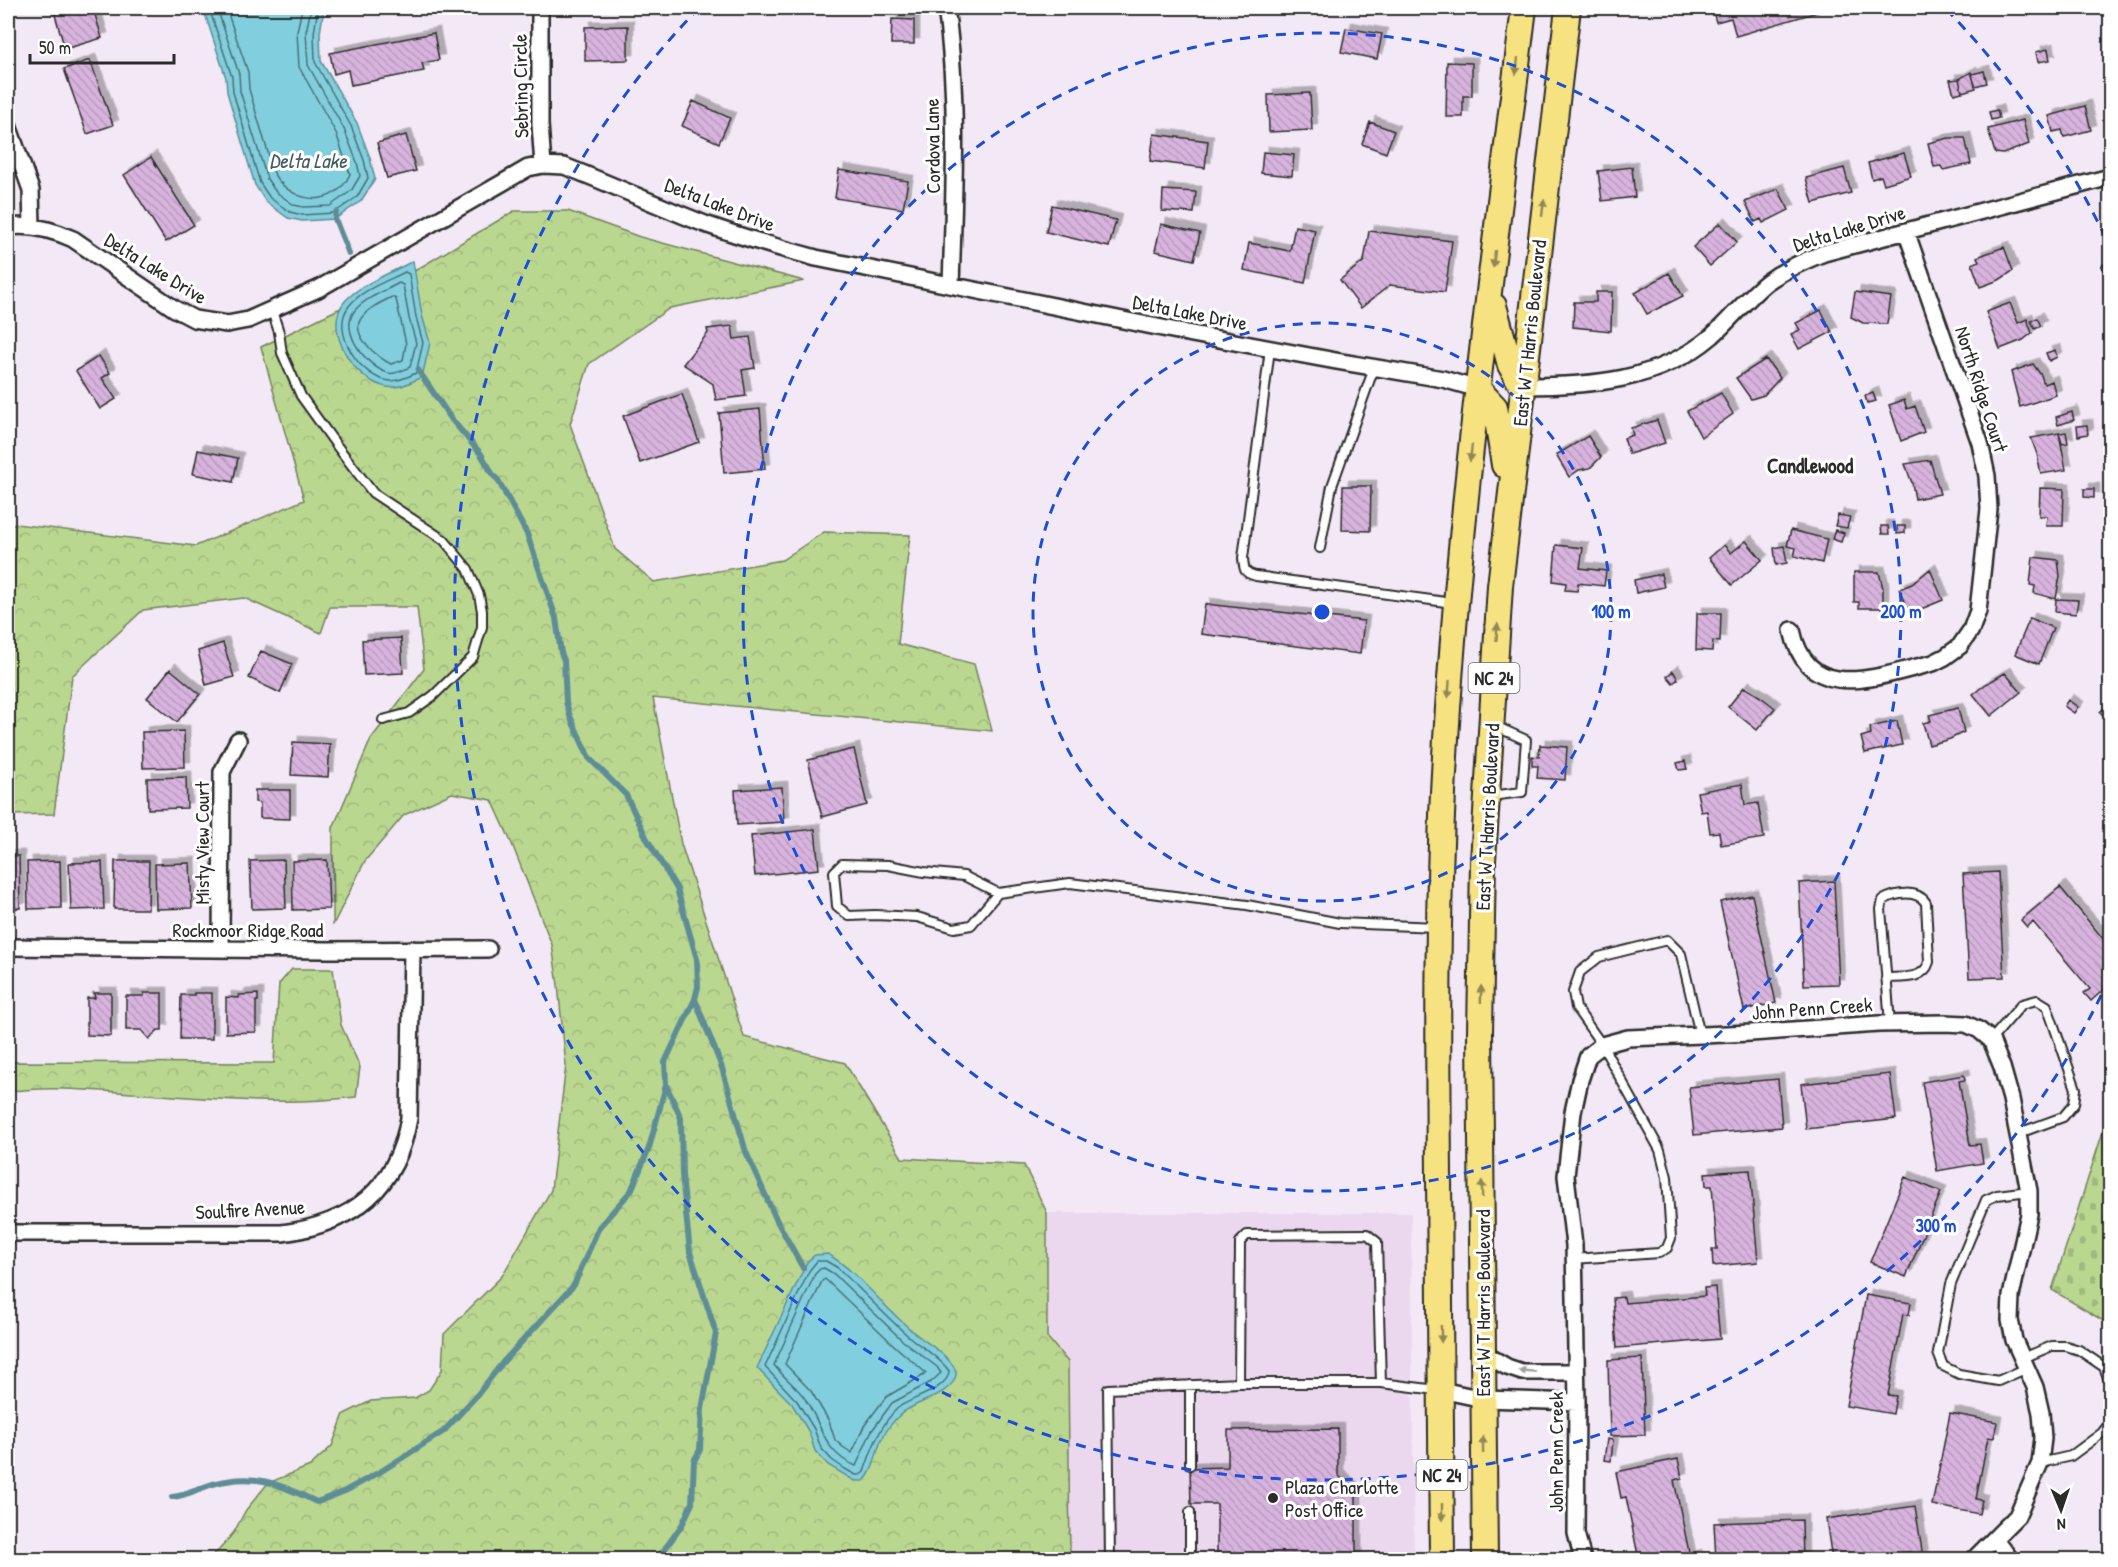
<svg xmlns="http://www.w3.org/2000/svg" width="2118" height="1567" viewBox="0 0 2118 1567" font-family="'Patrick Hand',sans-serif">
<defs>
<pattern id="forest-crowns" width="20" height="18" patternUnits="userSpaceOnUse" patternTransform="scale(1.5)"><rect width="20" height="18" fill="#bad790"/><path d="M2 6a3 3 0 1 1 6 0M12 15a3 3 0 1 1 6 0" fill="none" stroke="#a0b97c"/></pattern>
<pattern id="cemetery-stones" width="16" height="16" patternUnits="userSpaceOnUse" patternTransform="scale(1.5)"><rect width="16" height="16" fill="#bad790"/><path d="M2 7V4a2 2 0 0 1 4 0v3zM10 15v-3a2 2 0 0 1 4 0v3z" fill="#a0b97c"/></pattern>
<pattern id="building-back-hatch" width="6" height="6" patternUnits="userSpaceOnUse" patternTransform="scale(1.5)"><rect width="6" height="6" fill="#d7b3dd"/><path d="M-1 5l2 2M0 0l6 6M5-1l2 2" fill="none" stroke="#b99abe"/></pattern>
<filter id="shadow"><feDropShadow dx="5.5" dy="-5.5" stdDeviation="0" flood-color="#0004"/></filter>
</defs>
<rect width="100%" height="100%" fill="#f3e8f5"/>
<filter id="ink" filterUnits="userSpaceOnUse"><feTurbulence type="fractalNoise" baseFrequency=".0167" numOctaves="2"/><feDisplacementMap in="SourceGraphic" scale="12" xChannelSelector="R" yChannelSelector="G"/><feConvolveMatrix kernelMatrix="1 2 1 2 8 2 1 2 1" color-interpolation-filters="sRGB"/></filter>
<g filter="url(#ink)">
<path fill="#ebd8ee" d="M1047 1213H1411L1414 1559H1070L1068 1362 1047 1337Z"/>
<path fill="url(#forest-crowns)" stroke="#72815e" stroke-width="1.5" d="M514 211H568L640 237 804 281 670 308 589 364 570 424 615 549 654 582 782 560 824 532 910 535 898 644 974 664 992 731 653 698 681 844 744 1037 845 1063 902 1158 1024 1165 1047 1213V1337L1068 1362 1070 1559H208L219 1550 234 1532 246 1510 268 1483 310 1466 332 1446 344 1414 371 1401 415 1398 429 1390 442 1370 444 1334 502 1276 551 1190 566 1065 558 985 552 945 512 844 492 800 452 793 404 815 365 861 333 925V828L371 739 424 669 417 607H330L321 633 244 598 143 610 72 676 54 814 8 815V523L196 546 304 500 261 347 406 276Z
M292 969H333L341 1025 360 1067 356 1097C258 1109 160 1092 63 1089 44 1088 26 1090 8 1091V1062L274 1063 279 984Z"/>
<path fill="url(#cemetery-stones)" stroke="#72815e" stroke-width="1.5" d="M2110 1110V1325L2052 1290Z"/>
<path fill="#81cfde" stroke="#5f8d96" stroke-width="1.5" d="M203 8H324L320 33 321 61 357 123 370 158 375 179 361 201 335 219 302 221 288 218 266 202 255 185 227 92 226 78Z
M413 261 422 315 430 343 422 377C411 382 399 389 387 387 355 382 321 329 345 301 360 284 393 272 413 261Z
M828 1254C862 1275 885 1310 916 1334 926 1343 957 1360 956 1375 953 1395 913 1402 901 1414 894 1420 886 1431 882 1439 875 1453 875 1470 864 1481H855L828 1465 815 1451 809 1432 792 1404 757 1368 807 1262 815 1255Z"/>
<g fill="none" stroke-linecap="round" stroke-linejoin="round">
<path stroke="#4d6d73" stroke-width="1.5" d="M209 8 232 77 233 92 260 183 270 198 290 212 302 215 334 213 357 197 368 178 364 160 351 126 315 62 314 33 318 8
M217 8 239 74 240 91 267 179 276 192 294 205 303 207 330 206 351 191 360 176 357 162 344 129 308 65 306 32 311 8
M226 8 248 72 249 89 275 176C295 205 335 208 350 174L336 133 299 67 297 32 302 8
M405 272 409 274 416 317 423 343 416 373C408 377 399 381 390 381 361 379 329 331 349 306 361 290 387 281 405 272Z
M399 283 403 285 409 318 416 343 410 367C404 370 395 375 388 373 367 367 338 331 355 310 365 298 385 291 399 283Z
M392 297 396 299 406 344 403 360 391 364C378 358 347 333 363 316 370 307 382 302 392 297Z
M817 1261H826L838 1268C861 1290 883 1313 906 1334 920 1347 939 1356 949 1371 949 1389 911 1398 899 1407 881 1422 871 1451 864 1472L860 1475H856L845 1469 832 1460 821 1448 814 1429 797 1401 765 1367 809 1271Z
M824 1268 834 1274 903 1341 937 1367 941 1373 931 1382 892 1403 871 1432 856 1466C822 1453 823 1423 803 1396 795 1385 783 1377 774 1365L815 1274 820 1269Z
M825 1279 897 1348 926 1373 924 1375 886 1397 864 1426 852 1453 843 1447 835 1440 829 1421 811 1391 785 1364 822 1281Z"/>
<path stroke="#5f8d96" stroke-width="6" d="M336 212 335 219 349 254
M695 999 722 1068 746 1152 777 1221 803 1268
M172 1497C187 1496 199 1488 213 1484 256 1472 278 1484 317 1502L345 1491 380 1472 444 1431 478 1394 503 1362 574 1285 599 1227 631 1191 649 1148 666 1085 665 1062 695 999 698 987 697 959 677 889 647 839 626 795 589 758 570 716 566 702 564 660 561 653 556 618 527 534 498 480 493 475 481 454 452 420 418 370
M657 1560 682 1525 692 1503 694 1461 700 1450 702 1409 716 1333 690 1252 682 1175 681 1118 666 1085"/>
</g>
<path fill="url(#building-back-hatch)" stroke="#2b2b2b" stroke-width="1.5" filter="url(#shadow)" d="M53 8H93L102 38 65 49Z
M1684 8H1708L1685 14Z
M1712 8H1831L1736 36 1731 18 1716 22Z
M892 19 914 20V44H891Z
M628 26V60L585 61V27Z
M1346 28 1382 34 1377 59 1341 52Z
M434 33 439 60 422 63 424 71 351 85 348 70 334 74 330 53Z
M2048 49 2050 60 2038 62 2036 52Z
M90 60 113 125 87 134 64 69Z
M1447 62 1472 63V96H1463V117H1446Z
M1984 71 1987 83 1975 86 1972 74Z
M1971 72 1976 88 1962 92 1959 79Z
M1959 79 1962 92 1954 94 1950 80Z
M1310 93 1312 130 1269 132 1268 95Z
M2105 96H2110V120L2108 119Z
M693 101 730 118 719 143 682 126Z
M2085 106 2091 130 2064 137 2062 130 2053 132 2049 116Z
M1997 110 1999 118 1991 120 1989 112Z
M2023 120 2029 144 2003 154 1995 153 1988 129Z
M1370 122 1394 131 1386 153 1362 144Z
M1154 134 1208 141 1205 168 1150 161Z
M406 135 416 171 387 178 377 143Z
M1949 138H1965L1971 164 1943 170 1941 166 1934 167 1928 143Z
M1263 152 1294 155 1292 176 1261 173Z
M1904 153 1911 176 1884 184 1881 176 1872 179 1868 163Z
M151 157 194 225 166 242 124 175Z
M1632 167 1635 197 1602 201 1598 171Z
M1844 168 1851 193 1813 203 1806 178Z
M839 170 908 181 903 209 835 198Z
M1778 189 1789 210 1763 223 1761 219 1755 222 1745 202Z
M1163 190 1196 192 1194 213 1162 211Z
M1052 205 1116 220 1109 247 1046 232Z
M1720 223 1737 242 1710 266 1693 247Z
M1161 224 1200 233 1194 260 1155 251Z
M1295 226 1315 230 1305 283 1244 270 1249 243 1290 251Z
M1369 231 1452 241 1445 292 1390 285 1361 308 1340 280 1364 261Z
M2004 247 2013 271 1999 280 1980 287 1972 264 1979 261 1977 257Z
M2109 261 2110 269 2105 272 2101 266Z
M1669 273 1683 296 1647 314 1635 293Z
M1596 292H1612L1611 331 1573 327 1574 302H1596Z
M1855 292 1891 297 1887 324 1863 323 1851 317Z
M2010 303 2018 323 2027 319 2032 333 2023 340 2000 349 1986 312Z
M1821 310 1832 332 1799 349 1791 334 1800 330 1796 323Z
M2037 318 2041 326 2035 329 2031 321Z
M732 326 734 339 750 337 755 368 742 370 746 396 716 400 713 384 683 364 708 333 707 329Z
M2055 350 2057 357 2049 361 2046 353Z
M99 356 110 373 102 378 116 399 100 409 76 371Z
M1766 359 1780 378 1764 395 1751 399 1736 378Z
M2033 364 2041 375 2044 384 2052 381 2056 395 2020 407 2011 372Z
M1721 393 1733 414 1701 437 1687 411Z
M1873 393 1876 401 1867 403 1865 396Z
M682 394 699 442 640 463 623 416Z
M1904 400 1907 409 1915 406 1924 432 1901 441 1889 405Z
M760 409 765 469 724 473 719 413Z
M2072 412 2074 420 2058 425 2056 417Z
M1657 420 1665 443 1629 454 1624 438 1633 435 1631 428Z
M2087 425 2088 434 2078 436 2077 426Z
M2066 432 2068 443 2062 444 2059 433Z
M2059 433 2066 470 2041 474 2037 454 2031 438Z
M1588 436 1601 457 1590 468 1579 470 1569 477 1556 455Z
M198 450 238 458 233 482 193 474Z
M1930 460 1940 494 1915 499 1912 483 1905 464Z
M1343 486H1371L1370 531 1342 530Z
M2040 488 2064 489 2063 526H2046L2047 516H2039Z
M2084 489H2094V498L2084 497Z
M1838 515 1850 517 1847 528 1835 526Z
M1881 526H1888L1889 534H1882Z
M1897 526H1905V533L1897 534Z
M1791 530 1827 539 1822 563 1794 556 1796 548 1787 546Z
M1835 530 1844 533 1841 542 1832 539Z
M1746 541 1762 560 1732 585 1709 558 1724 545 1731 553Z
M1556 545 1583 548 1580 568 1606 571 1604 586 1578 583 1577 591 1565 590 1566 583 1553 581Z
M1784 546 1787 563 1776 565 1774 548Z
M2033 557 2058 560 2060 576 2056 599 2034 593 2035 586 2030 585Z
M1930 569 1943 600 1909 614 1899 589 1912 584Z
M1854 572H1879L1883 588V608H1859V602H1854Z
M1661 574 1664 587 1636 593 1634 580Z
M2056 599 2078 600 2076 614 2055 612Z
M1205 604 1364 621 1360 654 1201 634Z
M1697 613H1721L1720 642 1713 641 1712 651 1696 650Z
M2030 618 2053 628 2039 664 2015 654Z
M401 638 403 673 364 675 362 640Z
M223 643 234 677 206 685 198 651Z
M261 651 292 664 280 693 249 678Z
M170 669 200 694 177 722 147 698Z
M1673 671 1678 679 1673 683 1667 676Z
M2005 673 2021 692 1991 716 1973 694 1986 684Z
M1744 687 1761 697 1775 708 1757 730 1728 707Z
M2068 700 2078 707 2074 713 2064 706Z
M2107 705 2110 708V714L2106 718 2100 712Z
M1958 708 1964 732 1950 739 1929 745 1923 723 1931 721 1929 715Z
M1897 721 1902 745 1865 753 1861 737 1871 734 1870 727Z
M184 731 185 767 143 768 142 732Z
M293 742 330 744 328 777 291 775Z
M1540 745 1567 747 1565 780 1537 778 1538 766H1532V756L1539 757Z
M854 749 867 805 822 817 808 760Z
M1685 761 1687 769 1679 770 1677 763Z
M186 777 187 808 148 809 147 778Z
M1742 784 1745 805 1758 803 1764 838 1721 845 1719 832 1710 833 1707 811 1701 812 1697 792Z
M782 787 784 822 737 825 735 790Z
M255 790H290V819L260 818V803L255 802Z
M815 829 819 869 755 876 751 836Z
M8 856H19L20 908 8 909Z
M284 860 286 908 252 909 250 861Z
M327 860 329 909 293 910 292 861Z
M60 861 61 908 28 909 27 862Z
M115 861H149L148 909H114Z
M102 862 104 909 71 910 69 863Z
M190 863 192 908 156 909 155 864Z
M1998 872 2004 977 1969 978 1963 874Z
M1834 881 1839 984 1804 985 1799 883Z
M2060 887 2110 947V984L2091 1001 2084 993 2090 989 2033 922 2027 927 2021 920Z
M1752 895 1776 1003 1744 1010 1720 902Z
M94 993H111V1036L87 1035V998H95Z
M144 993H162V1030H158L149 1039 141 1030H126V996H144Z
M194 993H212V1039H180L181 995H194Z
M258 994V1001H256V1032L226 1033V997L239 998V995Z
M1890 1074 1896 1119 1806 1129 1801 1084Z
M1964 1075 1965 1080 1959 1081 1970 1145 1980 1144 1983 1163 1937 1171 1922 1082Z
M1778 1079 1782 1127 1694 1135 1689 1087Z
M1750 1170 1758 1262 1713 1266 1712 1249H1717L1712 1186H1706L1705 1173Z
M1905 1177 1941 1192 1906 1277 1870 1262Z
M1715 1287 1720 1339 1617 1348 1613 1298 1624 1297 1625 1303 1705 1296 1704 1288Z
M1866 1295 1911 1303 1909 1315 1903 1314 1888 1395 1896 1396 1893 1414 1846 1406Z
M1642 1358 1645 1435 1610 1436 1608 1360Z
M1950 1413 1997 1422 1994 1438 1988 1437 1976 1499 1982 1500 1979 1514 1932 1505Z
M1338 1429V1475L1356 1492V1560H1217V1504H1191L1190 1468 1228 1467V1430Z
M1607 1439 1613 1440 1611 1461 1604 1460Z
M1678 1459 1682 1478 1674 1480 1690 1557 1696 1555 1697 1560H1639L1626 1497 1621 1498 1616 1472Z
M1915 1506 1923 1557 1910 1559 1909 1552 1858 1560H1832L1826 1519Z
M1802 1520 1803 1560H1716L1714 1523Z"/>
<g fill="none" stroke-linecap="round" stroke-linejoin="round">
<g stroke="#2b2b2b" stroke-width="12">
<path id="service" d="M272 311 279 332 282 353 301 396 337 446 373 493 444 540 468 569 479 595 482 611V627L473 657 433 696 409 713 383 720
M1270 349 1243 558C1244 570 1244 573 1256 576L1453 603
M1320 548 1332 486 1374 368
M1491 796 1522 792 1526 740 1495 726
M998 893 964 876 924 872 888 865 842 864 834 872 837 906 849 916 875 915 917 917 954 928 971 925 998 893 1070 883 1247 905 1340 923 1437 927
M1886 978C1903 977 1924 980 1929 962L1926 903C1917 889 1896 893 1883 900L1881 909 1890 1024
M1991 1040 2022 1004 2037 1000 2047 1006 2076 1089 2074 1104 2063 1117 2019 1133
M1573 1259 1659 1253 1667 1248 1671 1238 1667 1177 1660 1150 1602 1045 1576 1008 1573 992 1580 972 1599 957 1667 940 1681 954 1700 1035
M2023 1358 2052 1346H2066L2079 1350 2104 1367 2110 1383
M2027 1368 1998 1381 1959 1374 1943 1366 1938 1353 1951 1284 1986 1200 1997 1195 2029 1191
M1239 1383 1240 1242 1247 1235 1367 1234 1377 1242 1381 1383
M1190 1385V1465
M2040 1463 2071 1456 2102 1433 2110 1422
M1190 1512V1560
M1110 1560 1108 1389 1239 1383H1381L1437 1390"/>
</g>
<g stroke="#2b2b2b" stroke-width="20">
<path id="minor" d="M540 8V124L543 165
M946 8C959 99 954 193 951 285
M8 125 31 190 32 226
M8 227C31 224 51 229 73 239L175 309 194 319 227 324 248 320 318 289 528 168 543 165 564 166C611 184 658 206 705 224 742 237 779 248 816 258L1192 334 1336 361 1443 379 1478 389
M1522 386C1590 386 1658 382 1712 336 1731 319 1747 298 1767 282 1785 269 1804 261 1824 253L2110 177
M1792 630C1808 707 1881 675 1933 663L1945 657 1960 646 1971 630 1978 611 1989 509 1987 476 1980 443 1906 231
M8 947 327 950 488 949
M221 949 222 772 238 740
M8 1233H282C352 1224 397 1189 409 1118L412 949
M1483 1353 1507 1367 1522 1372H1576
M1441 1390 1483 1399 1577 1402
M1995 1539 2011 1560
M1583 1560 1576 1533 1577 1402 1574 1245 1566 1176 1573 1112 1580 1080 1588 1056 1602 1045 1628 1038 1751 1033 1879 1024 1944 1023 1966 1024 1979 1030 1991 1040 2002 1067 2011 1099 2029 1191V1214L2011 1296 2010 1320 2014 1340 2035 1387 2041 1413 2043 1438 2040 1463 2017 1516 1973 1560"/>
</g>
<g stroke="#2b2b2b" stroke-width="28">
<path id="primary" d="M1494 306 1510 365 1522 386
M1478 389 1495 407 1504 465
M1442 1560C1441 1432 1440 1304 1439 1176 1438 1048 1437 921 1443 793 1456 530 1492 269 1524 8
M1485 1560 1480 1032 1483 861 1500 586 1568 8"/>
</g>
<use href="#service" stroke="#fff" stroke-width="8"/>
<use href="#minor" stroke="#fff" stroke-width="15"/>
<use href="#primary" stroke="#f7e281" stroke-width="24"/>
</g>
<defs><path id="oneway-solid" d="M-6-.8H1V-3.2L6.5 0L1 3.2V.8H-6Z" transform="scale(1.5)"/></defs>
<g fill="#918656">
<use href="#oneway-solid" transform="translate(1517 66) rotate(97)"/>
<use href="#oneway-solid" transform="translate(1543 208) rotate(-83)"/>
<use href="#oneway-solid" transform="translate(1494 259) rotate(97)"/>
<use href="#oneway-solid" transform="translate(1471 453) rotate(96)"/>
<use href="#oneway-solid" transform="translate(1497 632) rotate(-86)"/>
<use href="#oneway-solid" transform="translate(1449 689) rotate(94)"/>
<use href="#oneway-solid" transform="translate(1481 994) rotate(-89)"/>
<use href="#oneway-solid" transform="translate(1482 1189) rotate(-91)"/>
<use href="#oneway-solid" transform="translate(1441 1334) rotate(89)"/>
<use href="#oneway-solid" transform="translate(1483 1445) rotate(-91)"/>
<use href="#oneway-solid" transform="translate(1442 1512) rotate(90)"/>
</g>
<use fill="#a0a0a0" href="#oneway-solid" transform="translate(1527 1371) rotate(-175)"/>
</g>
<g fill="none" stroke="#1d4ed8" stroke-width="3" stroke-dasharray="10 8">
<circle cx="1322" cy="612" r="289"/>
<circle cx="1322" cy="612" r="579"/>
<path d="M2109 979A868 868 0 1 1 698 9M1946 9A868 868 0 0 1 2109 245"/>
</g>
<circle fill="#2b2b2b" stroke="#fff" stroke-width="2" cx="1273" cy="1498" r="6"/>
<g text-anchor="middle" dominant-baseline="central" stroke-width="6" stroke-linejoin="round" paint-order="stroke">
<g fill="#fff" stroke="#6b6b6b" stroke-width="1.5">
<rect x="1468.5" y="663" width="51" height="30" rx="4.5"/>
<rect x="1416.5" y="1460" width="51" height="30" rx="4.5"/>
</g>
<g font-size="18" font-weight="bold" fill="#2b2b2b">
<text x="1494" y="678">NC 24</text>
<text x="1442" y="1475">NC 24</text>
</g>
<g font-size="20" fill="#2b2b2b" stroke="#fff">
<text transform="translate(520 86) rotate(-91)">Sebring Circle</text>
<text transform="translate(932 146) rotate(-91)">Cordova Lane</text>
<text transform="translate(720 204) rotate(21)">Delta Lake Drive</text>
<text transform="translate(1849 228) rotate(-17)">Delta Lake Drive</text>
<text transform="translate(156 268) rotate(32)">Delta Lake Drive</text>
<text transform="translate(1190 312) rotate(11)">Delta Lake Drive</text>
<text transform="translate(1529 333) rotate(-84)">East W T Harris Boulevard</text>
<text transform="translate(1982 389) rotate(72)">North Ridge Court</text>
<text transform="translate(1487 817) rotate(-87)">East W T Harris Boulevard</text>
<text transform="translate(201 843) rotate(-90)">Misty View Court</text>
<text x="248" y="929">Rockmoor Ridge Road</text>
<text transform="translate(1812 1008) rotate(-4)">John Penn Creek</text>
<text transform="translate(250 1209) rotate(-3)">Soulfire Avenue</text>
<text transform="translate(1482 1303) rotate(-90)">East W T Harris Boulevard</text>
<text transform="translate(1555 1452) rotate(-90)">John Penn Creek</text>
</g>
<g font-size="20" fill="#2b2b2b" stroke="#fff" text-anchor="start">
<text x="1285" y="1486">Plaza Charlotte<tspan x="1285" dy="23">Post Office</tspan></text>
</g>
<g font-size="21" font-style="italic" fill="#455c61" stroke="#fff">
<text x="308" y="160">Delta Lake</text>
</g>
<g font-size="21" font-weight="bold" fill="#2b2b2b" stroke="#fff">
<text x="1810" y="465">Candlewood</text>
</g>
</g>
<circle cx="1322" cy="612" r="9" fill="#1d4ed8" stroke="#fff" stroke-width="3"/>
<g font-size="18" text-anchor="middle" font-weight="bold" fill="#1d4ed8" stroke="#fff" stroke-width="6" stroke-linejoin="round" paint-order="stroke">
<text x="1611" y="618">100 m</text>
<text x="1901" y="618">200 m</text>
<text x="1936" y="1232">300 m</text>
</g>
<rect width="2118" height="1567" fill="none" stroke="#fff" stroke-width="30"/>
<rect x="15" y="15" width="2088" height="1537" fill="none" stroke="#2b2b2b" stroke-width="2" filter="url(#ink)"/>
<g transform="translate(2061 1510) rotate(178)" stroke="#ffffff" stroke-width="4.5" paint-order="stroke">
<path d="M0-4.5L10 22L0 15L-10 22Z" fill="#2b2b2b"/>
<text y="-9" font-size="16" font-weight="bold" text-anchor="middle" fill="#2b2b2b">N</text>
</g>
<path d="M30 54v9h144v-9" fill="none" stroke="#2b2b2b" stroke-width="3"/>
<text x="39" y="54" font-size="18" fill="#2b2b2b" stroke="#ffffff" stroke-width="4.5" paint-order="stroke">50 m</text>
</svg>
